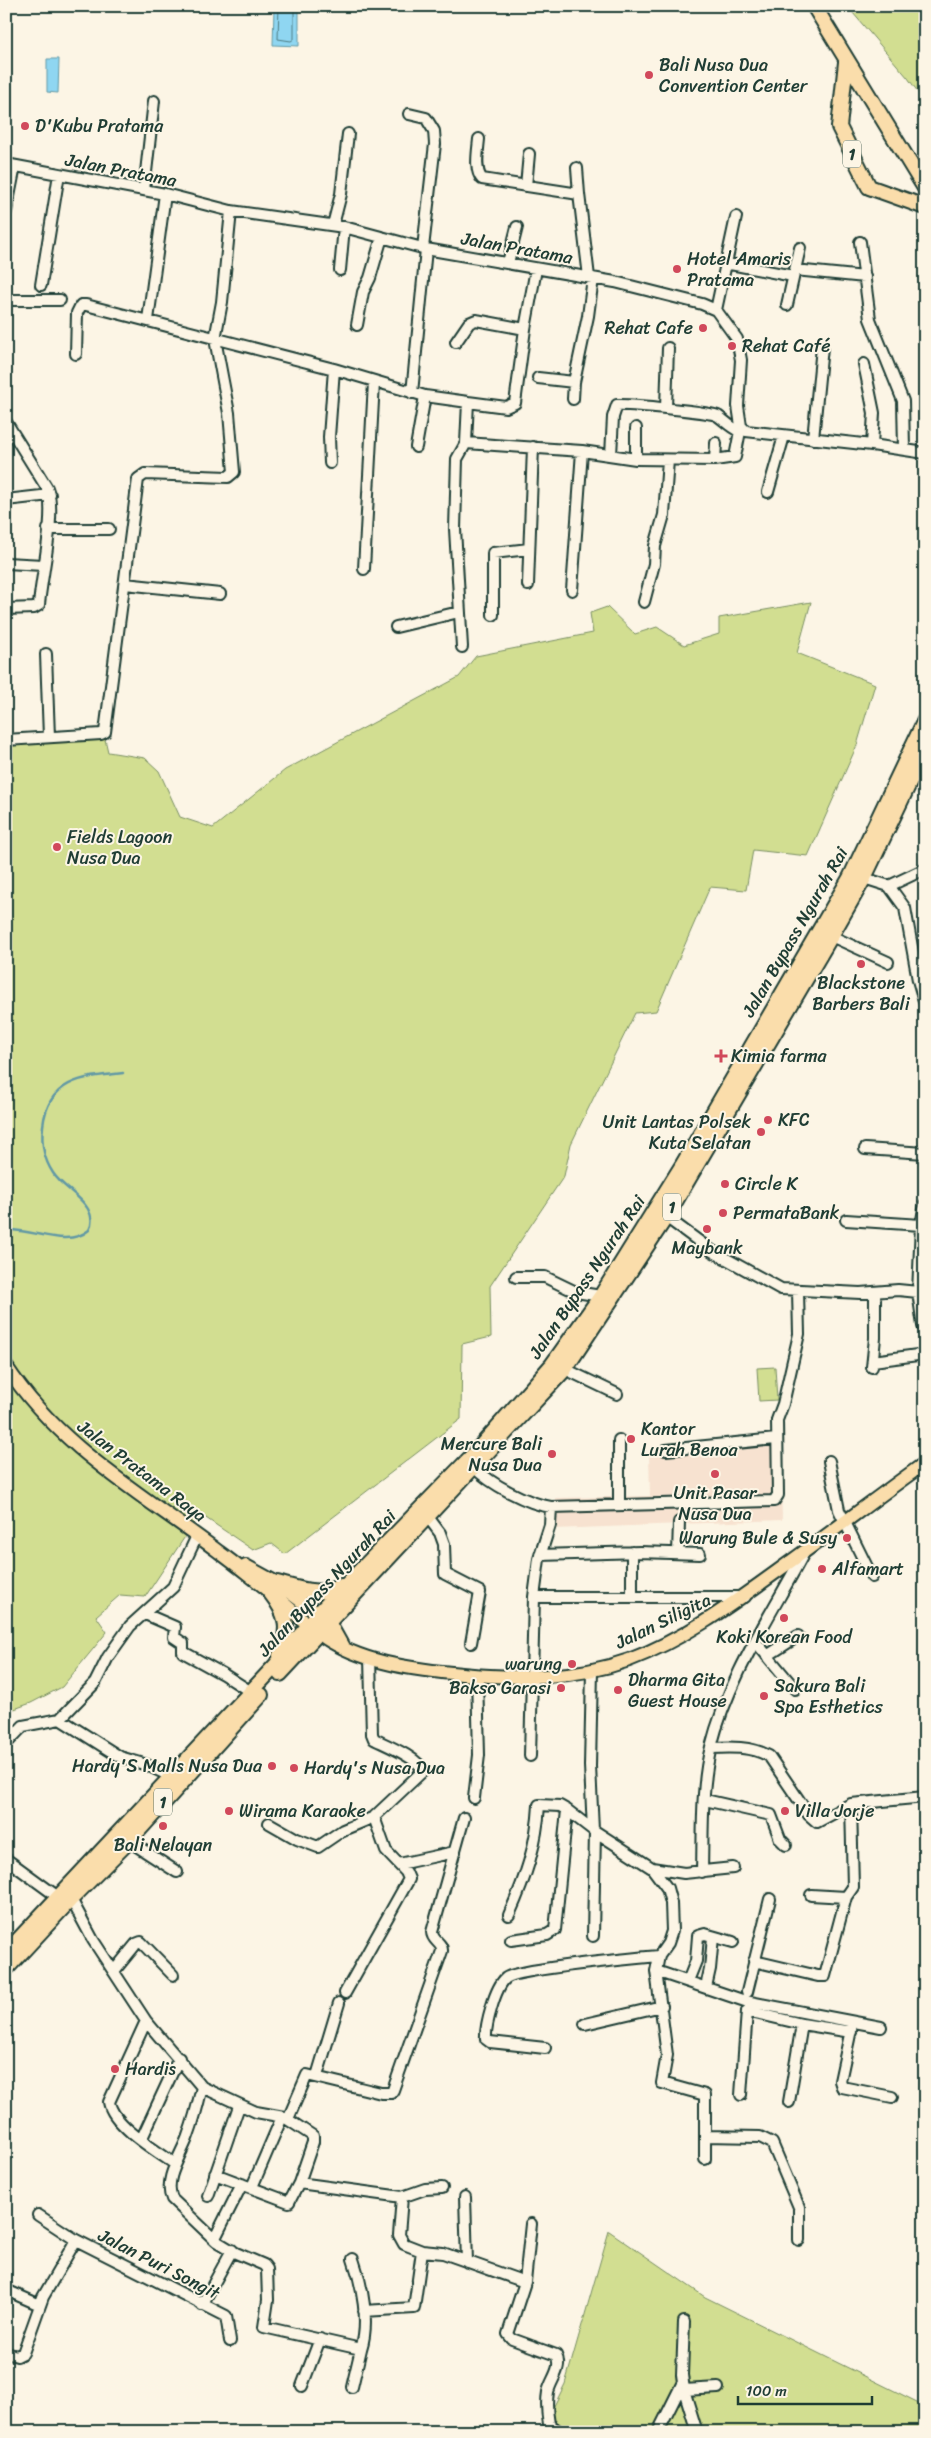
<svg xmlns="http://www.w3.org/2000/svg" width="931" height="2438" viewBox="0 0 931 2438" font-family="Sriracha,sans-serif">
<rect width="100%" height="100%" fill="#fcf5e5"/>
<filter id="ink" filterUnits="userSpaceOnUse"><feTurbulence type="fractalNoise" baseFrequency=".02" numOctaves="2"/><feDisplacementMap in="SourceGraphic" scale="10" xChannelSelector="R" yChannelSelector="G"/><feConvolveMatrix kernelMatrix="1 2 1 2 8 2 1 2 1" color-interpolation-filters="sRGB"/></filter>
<g filter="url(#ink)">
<path fill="#f7e2d0" d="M780 1442 782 1520 554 1529 555 1498 650 1496 649 1452Z"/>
<path fill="#d2de91" stroke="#788e62" d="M847 6H925V102L908 78Z
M811 602 797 653 875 684 857 745 808 856 753 850 746 890 710 887 656 1011 635 1013 571 1144 564 1176 490 1286 491 1337 462 1344 461 1419 285 1554 271 1543 253 1550 200 1514 145 1597 120 1595 96 1616 107 1632 62 1687 31 1703 6 1712V742L105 739 108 752 145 758 159 771 180 817 213 828 285 770 459 677 476 656 593 633 590 613 607 607 635 634 657 627 684 645 719 634V618Z
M775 1367 777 1400 759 1401 757 1368Z
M609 2231 705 2297 925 2406V2432H541L565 2384Z"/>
<path fill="#8fd6f1" stroke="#6299a5" d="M274 8H299V46L273 45Z
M47 59H59L58 93 47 92Z"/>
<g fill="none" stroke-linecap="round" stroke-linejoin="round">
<path stroke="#4c7a80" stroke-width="1" d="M279 6 278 39 291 41 294 39V6"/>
<path stroke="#6299a5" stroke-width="2.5" d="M6 1230C32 1228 67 1249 89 1230 93 1223 92 1216 88 1209 80 1195 62 1187 53 1173 43 1158 41 1143 43 1126 48 1079 84 1077 123 1073"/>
<g stroke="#1f3d34" stroke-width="14">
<path id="minor" d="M409 114 426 118 434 131 435 144 423 248
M479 139C478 151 474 170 482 179L579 194 589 277
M6 164 165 194 231 211 344 227 426 249 615 282 702 304 716 310 737 339 741 360 738 406 741 426 746 431 872 445 925 453
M577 168 579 194
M526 186 529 154
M144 190 154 101
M6 212 15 166
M333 225 341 194 348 134
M860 242 870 319 903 401 904 449
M508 263 517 227
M725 263 793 276
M340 270 344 227
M795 270 865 277
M41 285 59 174
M6 300H60
M787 305 800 248
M716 310 736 217
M148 320 165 194
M357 325 363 292 370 278 382 237
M456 342 469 323 476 320 525 329
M76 354 77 313 81 305H86L334 369 425 396 468 402 466 443 457 459 455 529 462 647
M864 364 874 413 872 445
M538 378 574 382 588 316 593 278
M412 393 426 249
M573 399 574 382
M468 402 506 407 515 403 525 329 536 269
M666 408 668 348
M6 422 47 488C57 511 41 577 39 605L34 608 6 609
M813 439 822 347
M466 443 582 451 636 459 715 460 735 457 741 426
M416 447 425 396
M611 455 613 417 617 405C628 404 712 412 718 416 725 421 730 427 739 431
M636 459V428
M715 460 716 443
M330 463 329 437 334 369
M768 492 784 436
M6 500 50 495
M48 529H109
M6 563 43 565
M364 569 374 382
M125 584 220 594
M528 585 533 447
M572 590 582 451
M644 602 654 564 655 546 664 515 668 460
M493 615V553L529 549
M396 627 459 612
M46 654 49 737
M6 740 101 734 105 732 138 479 145 474 228 477 234 472 229 413 215 339 222 302 231 211
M864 878 889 886 905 908 918 980 925 1004
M889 886 925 869
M831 936 888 962
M865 1149 925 1153
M666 1217 712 1251 781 1289 860 1293 898 1290 918 1292
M846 1220 921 1225
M516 1277H545L576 1292 601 1296
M923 1326 918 1292 921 1225 925 1204
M873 1361 925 1354
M872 1367 875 1338V1292
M565 1369 617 1394
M619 1440V1504
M666 1450 776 1439
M829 1461 839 1510 872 1577
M474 1467C490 1484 528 1504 551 1507L774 1501 778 1495 777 1420 783 1404 799 1334 798 1291
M428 1517 440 1533 444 1544 445 1574 480 1592 471 1643
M632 1552V1597
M678 1553 679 1522
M540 1555 640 1552 700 1554
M534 1597H745
M145 1614 175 1627 174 1637 183 1643V1652L223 1674 251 1692
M755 1641 795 1689
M767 1656 798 1636
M592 1670 590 1766 593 1830
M60 1719 120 1757 147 1765 170 1776
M6 1744 23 1726 60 1719 95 1683 108 1657 130 1626 173 1587 197 1536
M711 1748C730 1747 751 1746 769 1756L809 1815 817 1822 851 1804 925 1797
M530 1756 534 1597 539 1559 550 1525 551 1507
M474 1798 479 1755 477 1675
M705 1800 771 1815 780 1839 786 1845
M269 1823 297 1839 318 1847 343 1830 374 1817 423 1771C419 1758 386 1745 374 1739L372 1734 370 1658
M129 1841 177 1872
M6 1859 58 1897
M399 1864 455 1852
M652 1868 684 1873 733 1868
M702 1872C703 1831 701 1787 711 1747 728 1678 771 1615 804 1553
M811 1895 846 1897
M71 1899 93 1940 146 2021 202 2087 256 2112 284 2117 313 2136V2142L299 2183 289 2202 215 2174
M509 1915C525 1879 537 1845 539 1805L560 1806 567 1810 593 1830 652 1868 667 1888 671 1903 672 1931 668 1943 659 1956 656 1971 667 2055 662 2083 705 2095V2159
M593 1936 595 1832
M511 1940 547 1935 555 1930 567 1810
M754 1961 818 1976H825L846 1897 853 1887 851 1804
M114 1971 136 1944 141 1942 173 1975
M656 1971 745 2001 881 2027
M688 1981 696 1961 698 1936 705 1934 733 1942
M706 1987 710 1969 713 1937
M747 1992 770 1899
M345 1993 409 1879 406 1872 386 1851 374 1817
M146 2021 109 2102C113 2125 156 2151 175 2164
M585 2024 662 2006
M852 2025 840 2081 842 2087 892 2097
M545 2048 490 2042 486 2039C485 2026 495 1987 506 1978 518 1969 637 1958 659 1956
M317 2076 339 2003
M202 2087C198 2104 194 2120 188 2136 182 2154 163 2179 172 2199L216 2241 236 2253 264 2265 267 2269 268 2300 264 2327 361 2349C370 2322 362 2284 353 2259
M741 2095 747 2011 802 2024 851 2032
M789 2102 802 2024
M288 2119 307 2075 381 2093H391L393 2090 442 1951C443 1943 432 1941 432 1932L464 1818
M705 2136 760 2137 772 2143 799 2207V2240
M141 2140 179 2058
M299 2183 402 2197 399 2235 404 2244 422 2251 443 2253 525 2282 508 2334 512 2339 556 2355C563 2368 551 2379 548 2392 546 2404 547 2413 549 2424L560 2432
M252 2187 282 2117
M208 2196 239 2106
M402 2197 425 2189 442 2188
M465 2197 467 2262
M38 2215 76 2240
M215 2238 242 2184
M525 2282 531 2224
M6 2290 40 2305
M202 2305 232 2250
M364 2311 414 2308 422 2251
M6 2353 17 2356 23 2353 43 2297 76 2240 226 2316 230 2341
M302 2386 320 2339
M352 2387 361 2349
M684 2390 682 2375 684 2322
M658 2432 682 2384
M697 2432 684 2390 718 2388"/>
</g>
<g stroke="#1f3d34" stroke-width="16">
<path id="major" d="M6 1366C59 1448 144 1495 219 1552 237 1565 254 1579 271 1592 290 1608 309 1628 330 1641 368 1664 418 1670 462 1674 517 1679 576 1679 629 1660 685 1639 732 1604 779 1570 828 1535 876 1498 925 1463
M246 1566 277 1583 329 1622 343 1647"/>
</g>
<g stroke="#1f3d34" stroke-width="18">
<path id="highway" d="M814 6 925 188
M846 62 839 127 869 187 925 207
M277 1583C300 1589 319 1597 341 1586
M270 1592C288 1615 290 1628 280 1655
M280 1674 565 1369 666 1217 831 936 864 878 925 750
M6 1953 276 1665 318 1614 474 1454 552 1365 601 1296 682 1166 850 878 925 720
M6 1969 71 1899 129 1841 261 1695"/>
</g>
<use href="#minor" stroke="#fcf5e5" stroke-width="10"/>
<use href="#major" stroke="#faddab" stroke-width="12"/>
<use href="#highway" stroke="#faddab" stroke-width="14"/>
</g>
</g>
<g fill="#d1495b" stroke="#fcf5e5" stroke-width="2">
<circle cx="649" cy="75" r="5"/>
<circle cx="25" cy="126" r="5"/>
<circle cx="677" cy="269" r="5"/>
<circle cx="703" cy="328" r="5"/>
<circle cx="732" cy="346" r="5"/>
<circle cx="57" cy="847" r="5"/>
<circle cx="861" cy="964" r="5"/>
<path d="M718.5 1048.5h5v5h5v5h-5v5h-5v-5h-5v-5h5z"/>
<circle cx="768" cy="1120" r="5"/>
<circle cx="761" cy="1132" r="5"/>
<circle cx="725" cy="1184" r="5"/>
<circle cx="723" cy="1213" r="5"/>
<circle cx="707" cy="1229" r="5"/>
<circle cx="631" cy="1439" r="5"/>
<circle cx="552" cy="1454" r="5"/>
<circle cx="715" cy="1474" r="5"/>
<circle cx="847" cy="1538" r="5"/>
<circle cx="822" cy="1569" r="5"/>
<circle cx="784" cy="1618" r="5"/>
<circle cx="572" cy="1664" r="5"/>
<circle cx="561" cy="1688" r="5"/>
<circle cx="618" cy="1690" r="5"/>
<circle cx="764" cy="1696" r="5"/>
<circle cx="272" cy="1766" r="5"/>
<circle cx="294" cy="1768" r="5"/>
<circle cx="229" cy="1811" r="5"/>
<circle cx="785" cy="1811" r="5"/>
<circle cx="163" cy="1826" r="5"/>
<circle cx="115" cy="2069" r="5"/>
</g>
<g text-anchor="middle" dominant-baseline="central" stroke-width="4" stroke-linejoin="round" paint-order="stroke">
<g fill="#fcf5e5" stroke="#617469" stroke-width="1">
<rect x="843" y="140.5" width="18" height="27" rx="4"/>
<rect x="663" y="1193.5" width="18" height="27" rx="4"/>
<rect x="154" y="1788.5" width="18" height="27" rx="4"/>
</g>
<g font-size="16" font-weight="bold" fill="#1f3d34">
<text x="852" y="154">1</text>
<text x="672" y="1207">1</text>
<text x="163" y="1802">1</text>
</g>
<g font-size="18" fill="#1f3d34" stroke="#fcf5e5" text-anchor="start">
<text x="659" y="65">Bali Nusa Dua<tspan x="659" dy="21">Convention Center</tspan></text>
<text x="35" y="126">D'Kubu Pratama</text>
<text x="687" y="259">Hotel Amaris<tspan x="687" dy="21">Pratama</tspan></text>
<text x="693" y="328" text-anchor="end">Rehat Cafe</text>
<text x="742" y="346">Rehat Café</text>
<text x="67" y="837">Fields Lagoon<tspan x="67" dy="21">Nusa Dua</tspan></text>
<text x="861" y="983" text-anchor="middle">Blackstone<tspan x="861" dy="21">Barbers Bali</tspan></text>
<text x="731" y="1056">Kimia farma</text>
<text x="778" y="1120">KFC</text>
<text x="751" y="1122" text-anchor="end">Unit Lantas Polsek<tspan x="751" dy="21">Kuta Selatan</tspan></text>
<text x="735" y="1184">Circle K</text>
<text x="733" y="1213">PermataBank</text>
<text x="707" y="1248" text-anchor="middle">Maybank</text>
<text x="641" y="1429">Kantor<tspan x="641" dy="21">Lurah Benoa</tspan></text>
<text x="542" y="1444" text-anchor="end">Mercure Bali<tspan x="542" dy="21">Nusa Dua</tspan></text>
<text x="715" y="1493" text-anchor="middle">Unit Pasar<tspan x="715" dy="21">Nusa Dua</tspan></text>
<text x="837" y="1538" text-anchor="end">Warung Bule &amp; Susy</text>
<text x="832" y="1569">Alfamart</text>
<text x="784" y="1637" text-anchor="middle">Koki Korean Food</text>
<text x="562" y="1664" text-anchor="end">warung</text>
<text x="628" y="1680">Dharma Gita<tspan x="628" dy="21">Guest House</tspan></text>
<text x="774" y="1686">Sakura Bali<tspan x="774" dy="21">Spa Esthetics</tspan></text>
<text x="551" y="1688" text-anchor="end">Bakso Garasi</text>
<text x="262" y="1766" text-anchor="end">Hardy'S Malls Nusa Dua</text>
<text x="304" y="1768">Hardy's Nusa Dua</text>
<text x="239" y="1811">Wirama Karaoke</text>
<text x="795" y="1811">Villa Jorje</text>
<text x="163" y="1845" text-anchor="middle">Bali Nelayan</text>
<text x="125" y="2069">Hardis</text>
</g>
<g font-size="18" fill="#1f3d34" stroke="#fcf5e5">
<text transform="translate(121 170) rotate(11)">Jalan Pratama</text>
<text transform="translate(517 248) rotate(10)">Jalan Pratama</text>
<text transform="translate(795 932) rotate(-60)">Jalan Bypass Ngurah Rai</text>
<text transform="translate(587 1277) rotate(-56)">Jalan Bypass Ngurah Rai</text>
<text transform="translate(142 1471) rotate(37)">Jalan Pratama Raya</text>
<text transform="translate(327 1583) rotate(-47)">Jalan Bypass Ngurah Rai</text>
<text transform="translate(663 1621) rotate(-26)">Jalan Siligita</text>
<text transform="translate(159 2264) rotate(27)">Jalan Puri Songit</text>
</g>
</g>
<rect width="931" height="2438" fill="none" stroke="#fcf5e5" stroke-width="25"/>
<rect x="12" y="12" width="906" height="2413" fill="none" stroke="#1f3d34" stroke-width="2" filter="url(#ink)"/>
<path d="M738 2396v8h134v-8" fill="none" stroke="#1f3d34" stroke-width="2.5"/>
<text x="746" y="2396" font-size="15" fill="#1f3d34" stroke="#fcf5e5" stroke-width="4" paint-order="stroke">100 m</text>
</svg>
